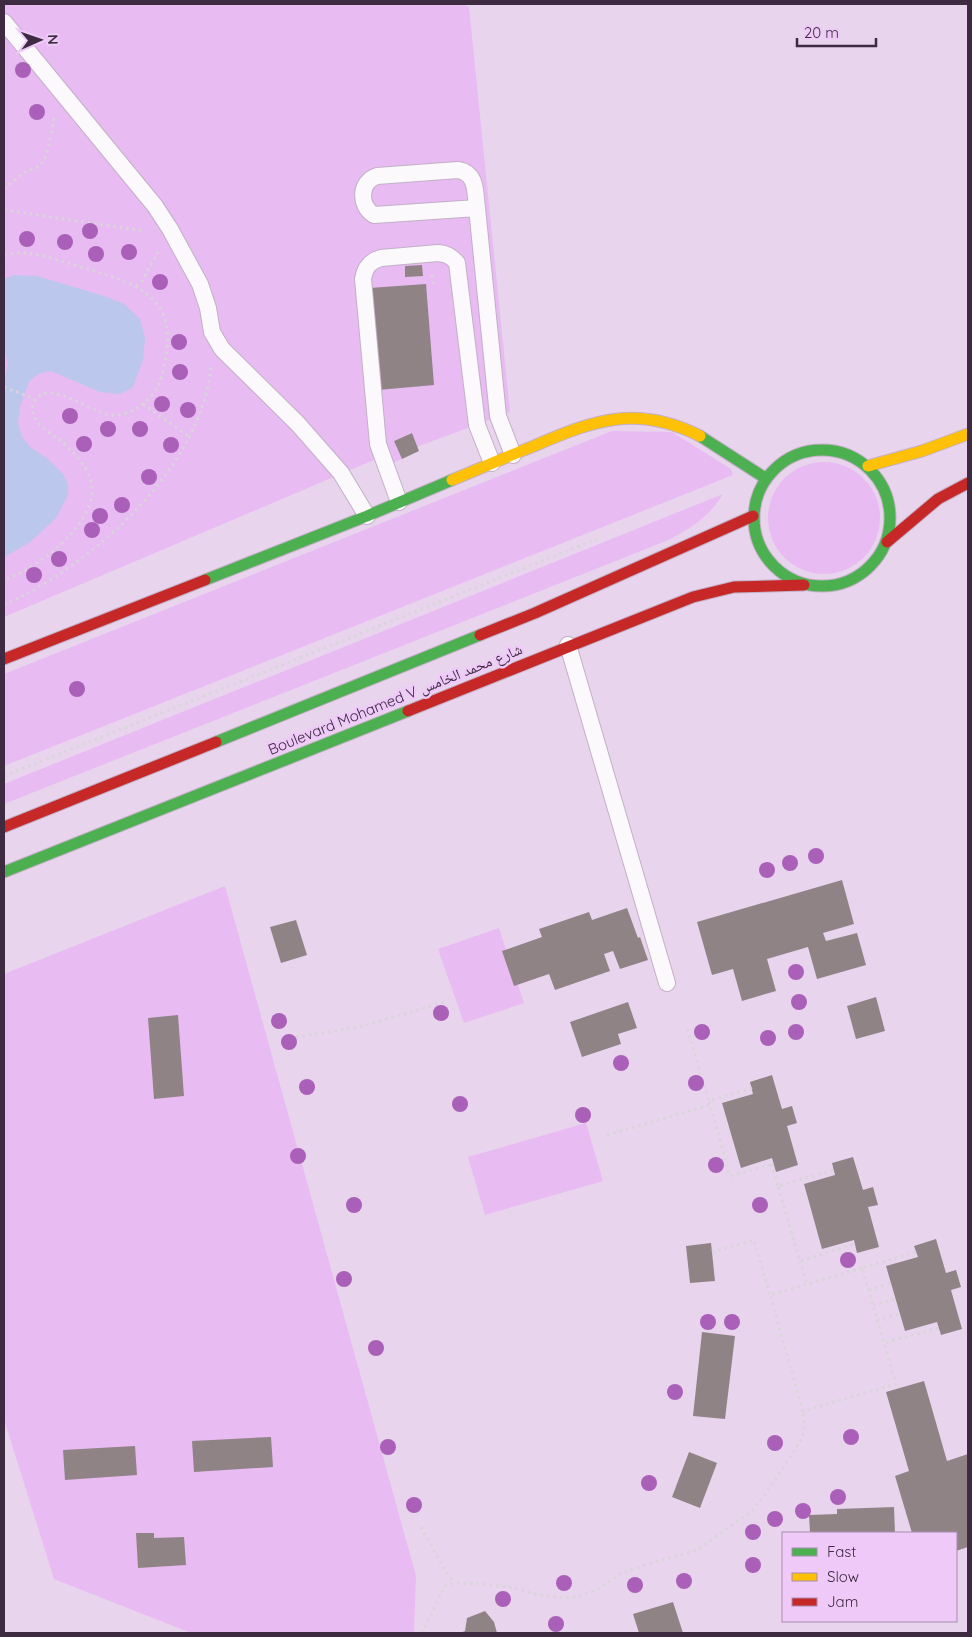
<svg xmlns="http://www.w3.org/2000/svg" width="972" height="1637" viewBox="0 0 972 1637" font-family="Quicksand,'Noto Naskh Arabic',sans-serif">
<rect width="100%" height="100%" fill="#e9d4ee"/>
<path fill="#e8bbf2" d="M4 4H461L469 7 510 412 417 447 411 433 394 441 402 459 392 463 388 454 4 617Z
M612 431 672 432 731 469 733 475 4 766V674Z
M768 518a56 56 0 1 1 112 0a56 56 0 1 1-112 0Z
M723 494C710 516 689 530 666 541L4 804V784Z
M225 886 416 1576 414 1633H191L54 1579 4 1419V974Z
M499 928 506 950 502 951 518 985 524 1003 464 1023 438 949Z
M586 1123 603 1181 485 1215 468 1157Z"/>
<path fill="#bbc7ed" d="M14 275 37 276 104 296 124 304 140 319 145 338 143 360 133 387 120 394 100 392 51 371 38 374 29 382 20 406 18 423 22 437 30 447 48 459 63 474 68 484V495L56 518 29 543 4 557V381L8 364 4 348V279Z"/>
<path fill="#908386" d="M422 265 423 276 405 277V266Z
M426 284 434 385 378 390 369 288Z
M412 433 419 451 402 459 394 441Z
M842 880 854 924 823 933 826 941 857 933 866 965 817 979 808 947 767 959 776 991 742 1001 733 969 712 975 697 922Z
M627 908 638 938 640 937 648 960 620 969 613 951 604 954 610 971 555 990 549 974 514 986 502 951 542 937 539 929 589 912 592 920Z
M296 920 307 955 281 963 270 927Z
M876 997 885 1031 856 1039 847 1006Z
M628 1002 637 1028 618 1034 621 1044 582 1057 570 1022Z
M178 1015 184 1096 154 1099 148 1018Z
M772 1075 782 1109 792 1106 797 1123 787 1126 798 1165 776 1172 772 1158 741 1168 722 1103 753 1094 750 1082Z
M853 1157 863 1190 873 1187 878 1205 868 1207 879 1247 857 1253 854 1240 822 1249 804 1184 835 1175 832 1163Z
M936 1239 946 1273 956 1270 961 1287 951 1290 962 1329 941 1335 937 1322 905 1331 886 1266 918 1257 914 1246Z
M711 1243 715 1281 690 1283 686 1246Z
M702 1332 735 1336 725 1419 693 1416Z
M924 1381 947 1461 968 1454V1547L956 1551V1533H912L895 1476 909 1471 886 1392Z
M271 1437 273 1467 194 1472 192 1441Z
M135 1446 137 1475 65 1480 63 1450Z
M689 1452 717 1463 700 1508 672 1497Z
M894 1507 895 1533H810L809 1515 837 1514V1509Z
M136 1533H154V1538L184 1537 186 1565 138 1568Z
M673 1602 683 1633H639L633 1614Z
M485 1611 494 1622 497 1633H460L465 1631 467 1618Z"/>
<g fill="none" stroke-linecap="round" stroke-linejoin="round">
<g stroke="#c2b0c6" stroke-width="18">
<path id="lane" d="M4 22 155 206 170 229 200 284 208 308 212 332 222 349 298 424 341 473 367 516
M477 208 374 215C359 206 359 182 377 176L458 170C477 173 475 192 477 208L498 416 513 455
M399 502 378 444 363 279C365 267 370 261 381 258L438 253C447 254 451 256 457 263L477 425 492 463
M568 645 667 983"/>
</g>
<g stroke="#c2b0c6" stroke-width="13">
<path id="fast" d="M700 436 765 478
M754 518a68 68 0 1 1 136 0a68 68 0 1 1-136 0Z
M205 580 367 516 452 480
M216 742 480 635
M4 872 408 711"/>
</g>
<g stroke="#c2b0c6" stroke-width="13">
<path id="slow" d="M868 466 922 451 968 434
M452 480C479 469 506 457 534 446 594 420 637 404 700 436"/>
</g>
<g stroke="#c2b0c6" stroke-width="13">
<path id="jam" d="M887 542 938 499 968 483
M480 635 535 613 753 516
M4 659 205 580
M408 711 693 597 734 587 804 585
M4 827 216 742"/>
</g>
<path stroke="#dad4db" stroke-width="3" stroke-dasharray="2.5 4" stroke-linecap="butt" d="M4 189 23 173 40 166 46 156 50 140 54 118
M4 210 145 231
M4 255C28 249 51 258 74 265 143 285 186 297 160 382 157 389 151 398 144 403 135 411 123 416 110 415 93 414 46 376 34 402 26 420 51 433 62 442 73 452 85 464 90 478 104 520 37 569 4 580
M432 275 433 284
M136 286 142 281 158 252
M4 387 35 399
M143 404 188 436
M4 605C93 564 200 470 211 367
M4 776 597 539
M687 1029 709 1101
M296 1037 359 1027 445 1002
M752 1088 709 1101 710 1105 730 1176 774 1164
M607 1135 710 1105
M772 1164 778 1186
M833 1170 778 1186 800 1261 855 1244
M712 1252 754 1240 770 1295
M916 1252 862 1268 884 1343 938 1328
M800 1261 807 1284
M862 1268 770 1295 803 1411 896 1384 884 1343
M869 1290 891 1283
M873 1305 895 1299
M877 1320 900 1314
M421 1527 443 1567 454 1583
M422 1633 445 1586 454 1583 483 1584 510 1587 540 1595 563 1598 580 1596 598 1589 620 1574 648 1564 697 1550 752 1511 771 1486 802 1439 804 1428 803 1411"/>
<use href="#lane" stroke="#fcf9fc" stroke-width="16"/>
<use href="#fast" stroke="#4caf50" stroke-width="11"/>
<use href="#slow" stroke="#ffc107" stroke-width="11"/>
<use href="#jam" stroke="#c62828" stroke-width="11"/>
</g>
<g fill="#aa5fb8">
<circle cx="23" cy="70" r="8"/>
<circle cx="37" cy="112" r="8"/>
<circle cx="90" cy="231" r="8"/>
<circle cx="27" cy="239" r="8"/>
<circle cx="65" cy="242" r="8"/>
<circle cx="129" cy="252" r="8"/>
<circle cx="96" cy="254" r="8"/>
<circle cx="160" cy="282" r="8"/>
<circle cx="179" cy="342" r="8"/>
<circle cx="180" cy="372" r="8"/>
<circle cx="162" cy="404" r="8"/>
<circle cx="188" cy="410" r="8"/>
<circle cx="70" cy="416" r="8"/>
<circle cx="108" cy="429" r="8"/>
<circle cx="140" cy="429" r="8"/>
<circle cx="84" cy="444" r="8"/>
<circle cx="171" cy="445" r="8"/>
<circle cx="149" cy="477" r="8"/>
<circle cx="122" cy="505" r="8"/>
<circle cx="100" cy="516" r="8"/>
<circle cx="92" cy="530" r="8"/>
<circle cx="59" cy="559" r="8"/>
<circle cx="34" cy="575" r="8"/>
<circle cx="77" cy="689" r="8"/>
<circle cx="816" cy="856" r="8"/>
<circle cx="790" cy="863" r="8"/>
<circle cx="767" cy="870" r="8"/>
<circle cx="796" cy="972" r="8"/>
<circle cx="799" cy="1002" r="8"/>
<circle cx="441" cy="1013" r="8"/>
<circle cx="279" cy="1021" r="8"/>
<circle cx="702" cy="1032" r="8"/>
<circle cx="796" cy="1032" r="8"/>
<circle cx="768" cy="1038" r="8"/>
<circle cx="289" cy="1042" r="8"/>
<circle cx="621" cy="1063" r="8"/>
<circle cx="696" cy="1083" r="8"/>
<circle cx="307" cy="1087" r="8"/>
<circle cx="460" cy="1104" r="8"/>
<circle cx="583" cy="1115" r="8"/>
<circle cx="298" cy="1156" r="8"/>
<circle cx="716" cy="1165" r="8"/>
<circle cx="354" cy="1205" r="8"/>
<circle cx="760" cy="1205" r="8"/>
<circle cx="848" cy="1260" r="8"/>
<circle cx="344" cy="1279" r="8"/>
<circle cx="708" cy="1322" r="8"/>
<circle cx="732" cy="1322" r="8"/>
<circle cx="376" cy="1348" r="8"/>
<circle cx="675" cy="1392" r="8"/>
<circle cx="851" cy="1437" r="8"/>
<circle cx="775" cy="1443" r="8"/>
<circle cx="388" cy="1447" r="8"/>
<circle cx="649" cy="1483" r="8"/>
<circle cx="838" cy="1497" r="8"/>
<circle cx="414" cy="1505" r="8"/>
<circle cx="803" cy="1511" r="8"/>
<circle cx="775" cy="1519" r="8"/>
<circle cx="753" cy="1532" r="8"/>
<circle cx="753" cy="1565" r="8"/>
<circle cx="684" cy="1581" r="8"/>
<circle cx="564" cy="1583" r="8"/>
<circle cx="635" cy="1585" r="8"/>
<circle cx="503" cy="1599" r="8"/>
<circle cx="556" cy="1624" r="8"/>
</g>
<g text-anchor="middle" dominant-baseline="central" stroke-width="5" stroke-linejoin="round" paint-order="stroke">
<g font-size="15" fill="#3e2b42" stroke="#efcaf8">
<text transform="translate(395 699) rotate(-22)">Boulevard Mohamed V شارع محمد الخامس</text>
</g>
</g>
<rect width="972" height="1637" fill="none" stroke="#3e2b42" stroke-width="10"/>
<rect x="782" y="1532" width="175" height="90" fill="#efcaf8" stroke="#a88aaf"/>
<rect x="792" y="1548" width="25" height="8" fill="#4caf50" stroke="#a88aaf"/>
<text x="827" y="1557" font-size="15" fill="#3e2b42">Fast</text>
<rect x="792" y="1573" width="25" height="8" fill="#ffc107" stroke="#a88aaf"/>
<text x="827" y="1582" font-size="15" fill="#3e2b42">Slow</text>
<rect x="792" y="1598" width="25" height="8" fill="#c62828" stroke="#a88aaf"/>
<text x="827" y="1607" font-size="15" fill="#3e2b42">Jam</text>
<g transform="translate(40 40) rotate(88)" stroke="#efcaf8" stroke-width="4" paint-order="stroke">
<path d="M0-4L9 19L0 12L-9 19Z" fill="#3e2b42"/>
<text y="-8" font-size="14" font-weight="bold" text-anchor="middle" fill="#3e2b42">N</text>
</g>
<path d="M797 38v8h79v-8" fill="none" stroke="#3e2b42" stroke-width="2.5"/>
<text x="804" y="38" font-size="15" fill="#3e2b42" stroke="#efcaf8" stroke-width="4" paint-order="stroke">20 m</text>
</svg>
